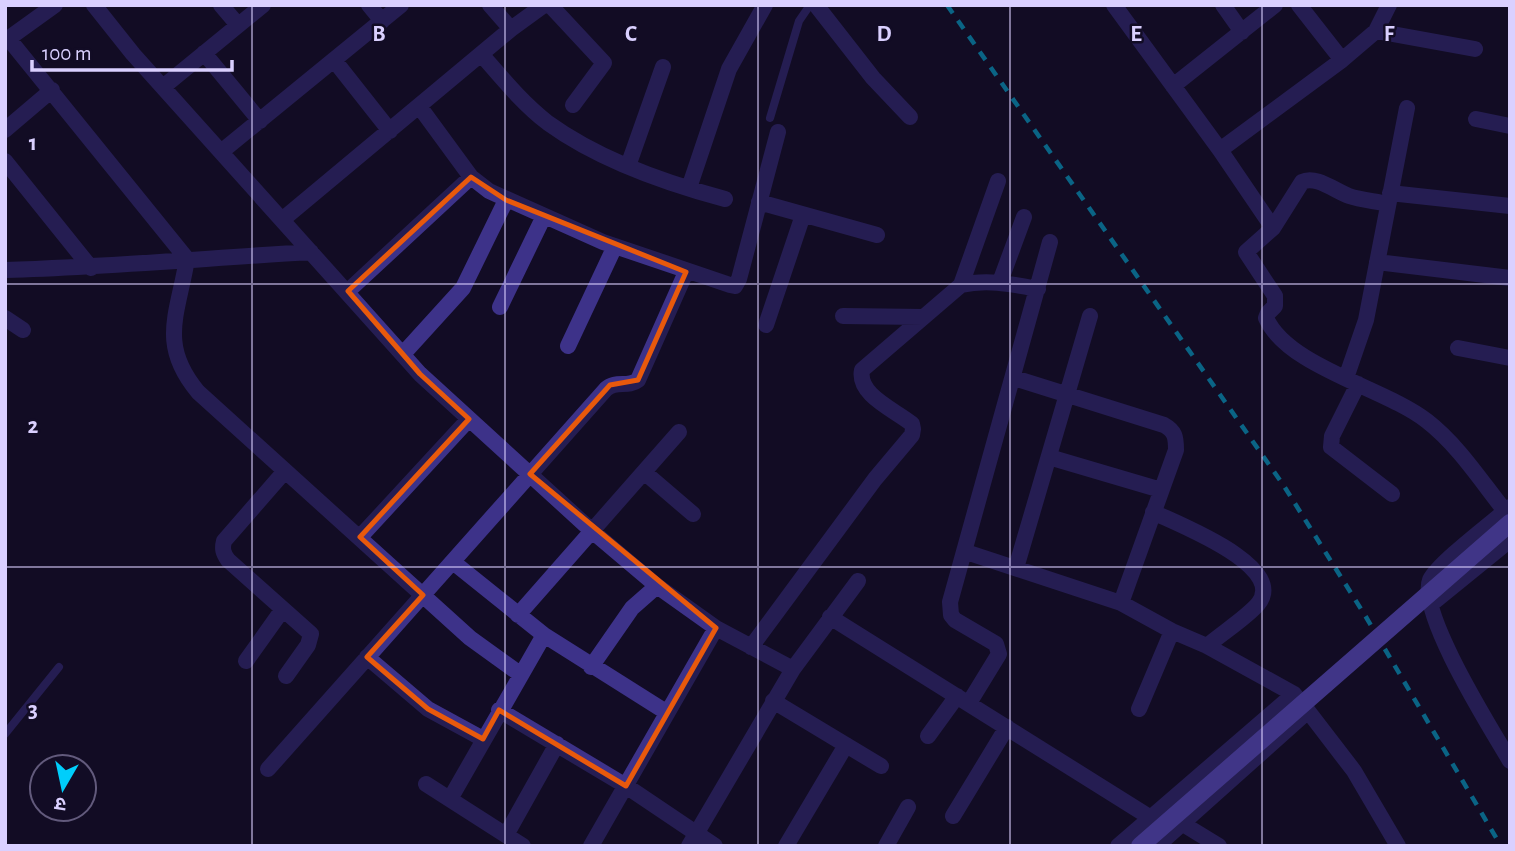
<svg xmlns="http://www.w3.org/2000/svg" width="1515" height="851" viewBox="0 0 1515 851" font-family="'Alegreya Sans','Noto Sans Devanagari',sans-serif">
<rect width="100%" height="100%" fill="#120c25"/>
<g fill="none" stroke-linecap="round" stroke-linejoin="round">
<path stroke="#3d3289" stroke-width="8" d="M770 118 799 21 810 5
M5 734 59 667"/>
<path stroke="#3d3289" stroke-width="16" d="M94 5 133 54 420 374 592 531 657 586 716 628 793 669
M221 5 238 25
M369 5 382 21
M490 5 511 29
M550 5 604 63 573 105
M816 5 873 78 910 117
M1114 5 1220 150 1273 228
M1223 5 1242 32
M1299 5 1342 60
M1376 31 1475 49
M8 38 187 259C178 314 158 344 198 392L470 638 520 674
M5 41 55 5
M204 53 260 121
M481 54C502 78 522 103 548 123 599 160 665 183 725 199
M334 60 390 131
M1173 86 1275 5
M163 87 263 5
M419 106 471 177 489 191 603 242 730 285 735 286 739 279 778 132
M1476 119 1510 126
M5 130 52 90
M1220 150 1342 60 1376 31 1389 5
M221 152 401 5
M5 161 91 268
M628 166 663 67
M689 188 729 69 765 5
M1390 193 1510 206
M759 202 877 235
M1388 204C1375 201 1361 200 1349 196 1335 191 1316 175 1302 182L1273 228 1246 252 1275 296V306L1268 313 1266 318C1288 367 1385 388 1427 421 1458 445 1481 481 1505 511
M282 220 511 29 544 5
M1377 262 1510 278
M5 270C107 267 209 258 311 252
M1000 282 1024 217
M961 285 998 181
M348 291 471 177
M500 307 544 216
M843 316 923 317
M5 318 23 330
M766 325 803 215
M568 346 615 246
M1458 348 1510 358
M403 354 463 288 506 200
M1014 378 1164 425C1175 431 1176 437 1176 450L1121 603
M1346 378 1366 320 1407 108
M1358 384 1332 436 1331 447 1392 494
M1049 457 1161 490
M285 471 224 541C222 549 223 553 228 560L311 634 308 645 286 676
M644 472 693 514
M1510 507C1493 522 1438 563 1430 580 1417 612 1492 730 1510 761
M1153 512C1175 523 1289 566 1258 604 1246 618 1222 633 1207 646
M360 537 469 419
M966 552 1121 603 1172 631 1207 646 1294 694 1308 711 1157 846
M453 562 544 635 666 712
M1016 568 1090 316
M1430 605 1510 540
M518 615 679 432
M830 617 1151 818 1166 838
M751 647 875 479 912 435 913 429 912 424C895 410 857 395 862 370L961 285C987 279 1011 284 1038 289
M367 657 428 709 483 739
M246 661 283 609
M591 667 632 608 657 586
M773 701 881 766
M969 703 999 654 996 644 955 620 951 615 950 602 1050 242
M1139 709 1172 631
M499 710 626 786 715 846
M1308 711 1354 771 1398 846
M928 736 957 696
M268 769 606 389C616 380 628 388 638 380L686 272
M426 784 523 846
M450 799 544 635
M953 816 1007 727
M1183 824 1219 846
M506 835 557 744
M591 846 716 628
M689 846 793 669 858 581
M786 846 846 745
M886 846 908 807
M1118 846 1294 694"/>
<path stroke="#00cefb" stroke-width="4.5" stroke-dasharray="10 9" stroke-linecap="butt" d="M947 5 1284 486 1366 617 1501 846"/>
<path stroke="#7867ff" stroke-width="18" d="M1140 846 1510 523"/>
</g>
<path d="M0 0H1515V851H0ZM471 177 506 200 686 272 638 380 610 385 530 474 716 628 626 786 499 710 483 739 428 709 367 657 423 595 360 537 469 419 420 374 348 291Z" fill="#120c25" fill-opacity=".55" fill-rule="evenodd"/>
<path fill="none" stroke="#e8590c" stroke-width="5" stroke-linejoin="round" d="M471 177 506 200 686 272 638 380 610 385 530 474 716 628 626 786 499 710 483 739 428 709 367 657 423 595 360 537 469 419 420 374 348 291Z"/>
<path fill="none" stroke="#dad0ff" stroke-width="2" stroke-opacity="0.55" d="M252 5V846M505 5V846M758 5V846M1010 5V846M1262 5V846M5 284H1510M5 567H1510"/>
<g font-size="23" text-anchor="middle" font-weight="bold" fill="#dad0ff" stroke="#120c25" stroke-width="5" stroke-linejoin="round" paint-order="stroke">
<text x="379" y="41">B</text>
<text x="631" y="41">C</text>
<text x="884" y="41">D</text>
<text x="1136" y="41">E</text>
<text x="1389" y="41">F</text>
<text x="33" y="150">1</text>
<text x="33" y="433">2</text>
<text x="33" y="717">3</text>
</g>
<rect width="1515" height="851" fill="none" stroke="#dad0ff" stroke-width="14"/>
<g transform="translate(63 788) rotate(189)"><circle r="33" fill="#120c25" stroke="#625a7c" stroke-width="2"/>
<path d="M0-5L12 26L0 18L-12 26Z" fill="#00cefb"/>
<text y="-10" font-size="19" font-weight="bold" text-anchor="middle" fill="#dad0ff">उ</text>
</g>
<path d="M32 60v10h200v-10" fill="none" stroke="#dad0ff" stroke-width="3.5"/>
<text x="42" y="60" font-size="21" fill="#dad0ff" stroke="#120c25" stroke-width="5" paint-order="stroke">100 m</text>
</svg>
